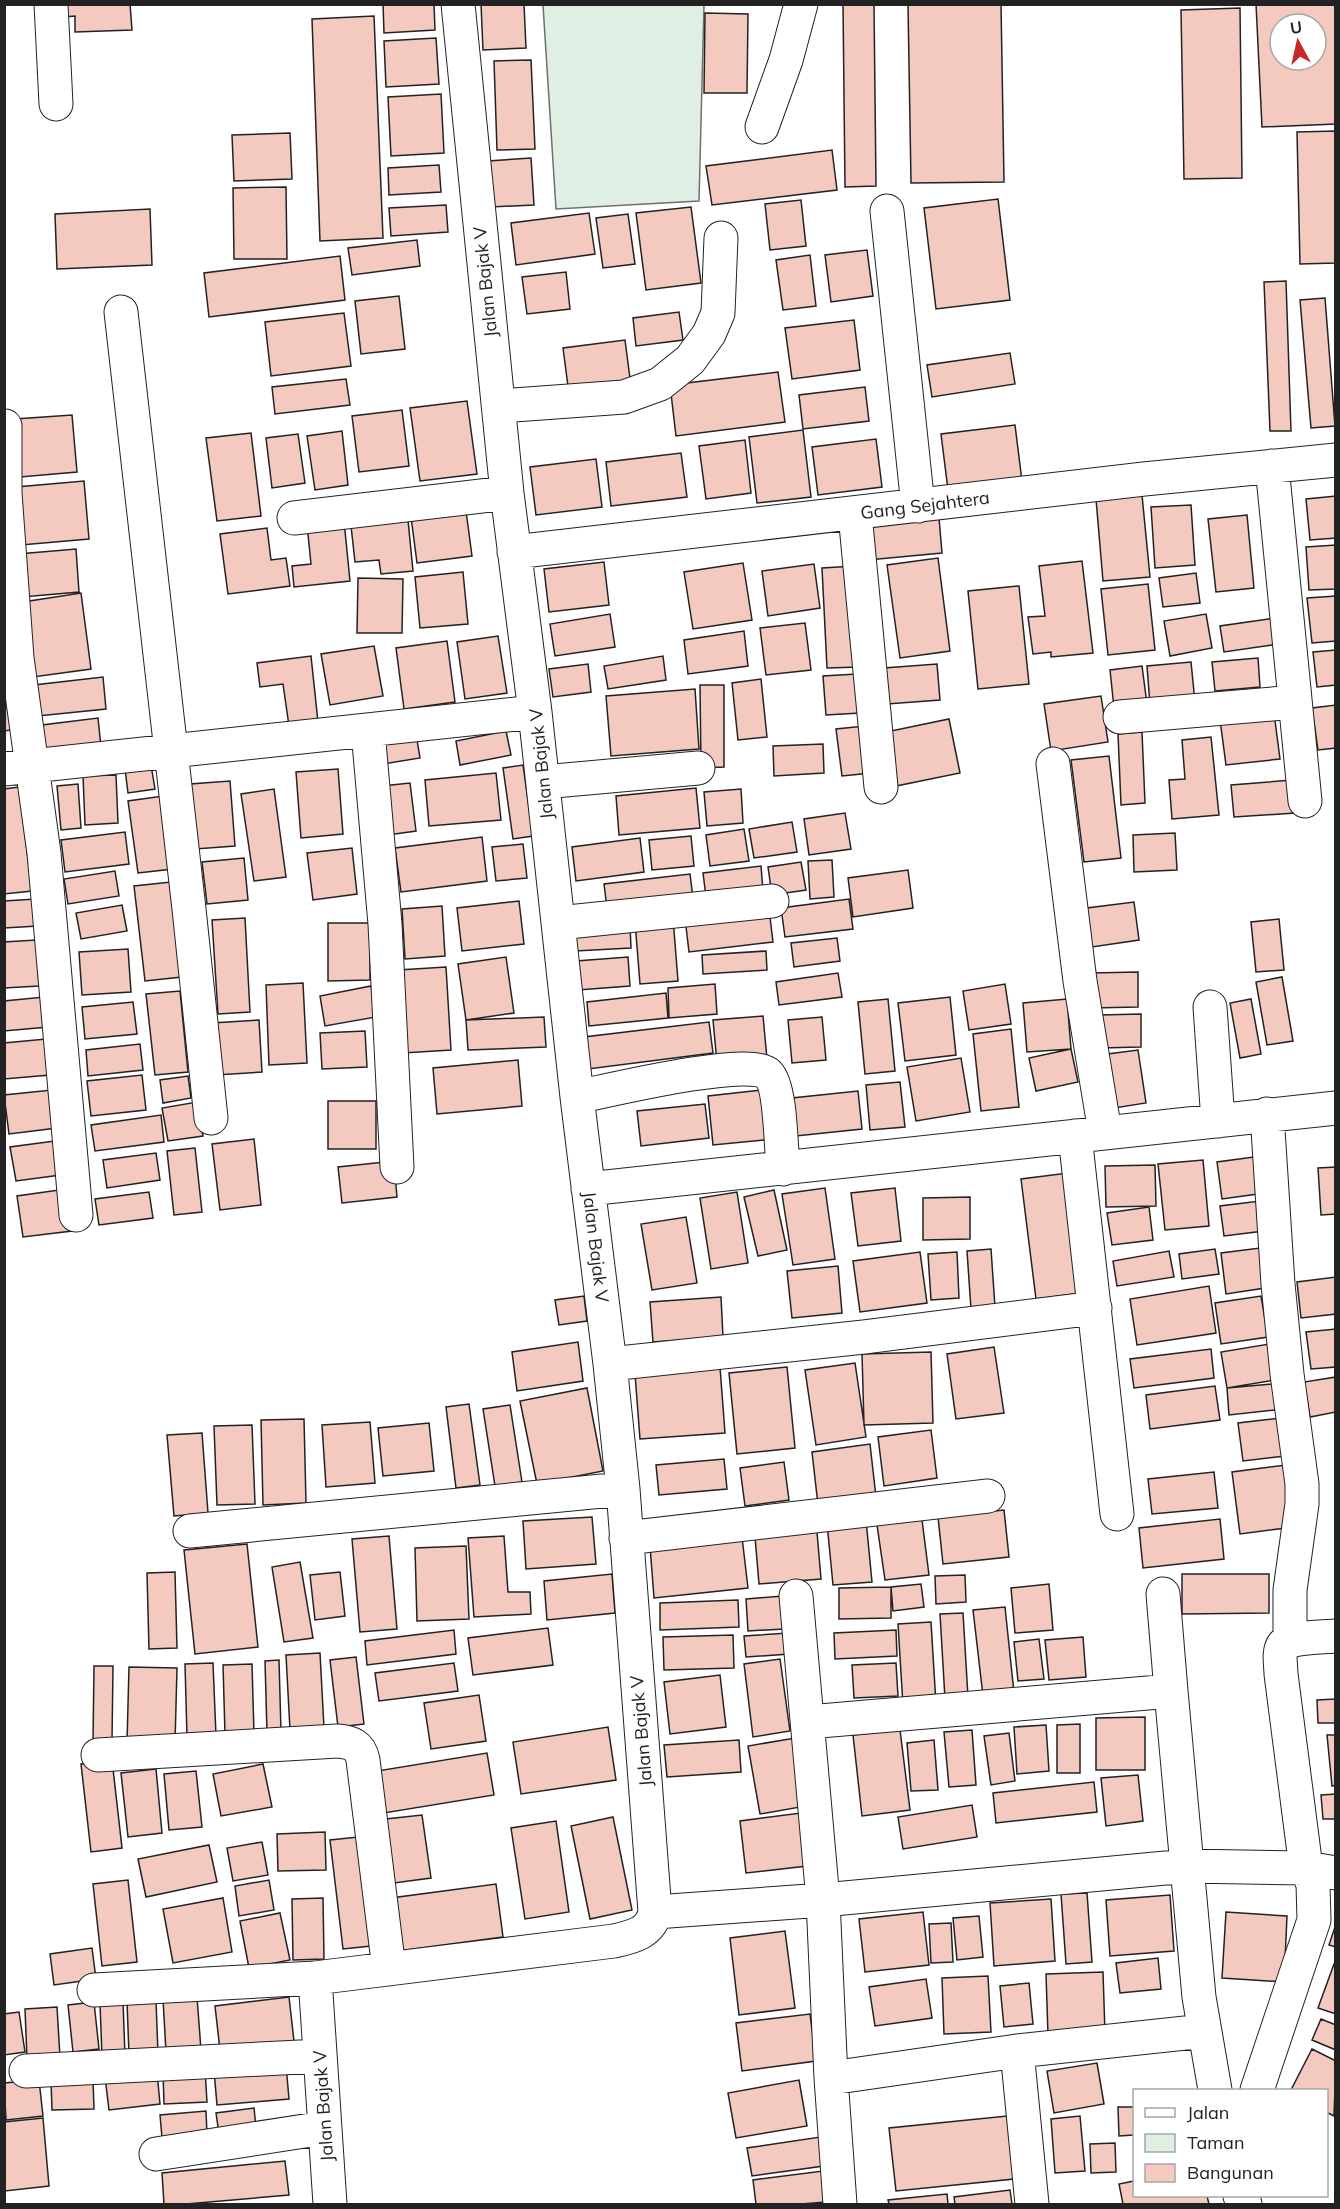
<svg xmlns="http://www.w3.org/2000/svg" width="1340" height="2209" viewBox="0 0 1340 2209" font-family="Mulish,sans-serif">
<rect width="100%" height="100%" fill="#fff"/>
<path fill="#e0efe3" stroke="#6f6f6f" stroke-width="1.5" d="M543 5H704L699 201 556 209Z"/>
<path fill="#f3c9c0" stroke="#222" stroke-width="1.5" fill-rule="evenodd" d="M63 4H130L132 30 75 32V16L64 17Z
M383 4H434L435 30 384 33Z
M481 4H524L526 48 483 50Z
M843 4H874L876 186 845 187Z
M908 4H1001L1004 182 911 183Z
M1256 4H1336V124L1262 127ZM1280 24H1316V60H1280Z
M1240 8 1242 178 1184 179 1181 10Z
M705 13 748 14 747 93H704Z
M374 16 383 238 320 241 312 19Z
M436 38 439 84 386 87 384 41Z
M531 60 535 149 497 150 494 61Z
M441 94 444 153 391 156 388 97Z
M1336 131V263L1300 264 1297 132Z
M290 133 292 179 234 181 232 135Z
M832 150 837 190 712 205 706 166Z
M531 158 534 205 491 207 488 161Z
M439 165 441 192 389 195 388 168Z
M286 187 287 259H234L233 188Z
M998 199 1010 300 936 309 924 208Z
M801 200 806 246 770 250 765 204Z
M446 205 448 232 391 236 389 208Z
M691 207 701 283 646 290 636 213Z
M150 209 152 265 57 269 55 214Z
M589 213 595 254 516 265 511 223Z
M628 214 635 264 603 268 596 218Z
M417 240 420 266 352 275 348 248Z
M867 250 873 296 831 302 825 255Z
M810 255 816 306 783 310 776 260Z
M340 256 345 300 209 317 204 273Z
M566 272 570 309 527 314 522 277Z
M1286 281 1291 431H1270L1264 282Z
M399 296 405 349 361 354 355 301Z
M1325 298 1335 426 1311 428 1300 300Z
M679 312 683 340 636 346 633 318Z
M344 313 351 366 271 376 265 322Z
M854 320 860 370 792 379 785 328Z
M625 340 631 386 569 394 563 348Z
M1010 353 1015 384 932 397 927 365Z
M778 372 785 422 676 436 670 385Z
M346 379 350 405 275 414 272 387Z
M865 387 869 421 803 429 799 395Z
M467 401 477 474 420 481 410 408Z
M402 410 409 466 359 472 352 416Z
M72 415 77 472 20 477 15 419Z
M1015 425 1022 481 948 490 941 434Z
M803 430 811 497 757 503 749 437Z
M342 431 348 485 315 490 307 436Z
M251 433 261 516 217 521 206 438Z
M298 434 305 483 272 488 266 438Z
M876 439 882 487 818 495 812 447Z
M745 440 751 493 706 499 699 446Z
M681 453 687 497 611 506 606 462Z
M596 459 602 507 536 515 530 467Z
M84 481 89 539 21 545 16 487Z
M1142 495 1150 577 1103 581 1096 499Z
M1336 496V538L1310 540 1306 499Z
M1191 505 1195 565 1155 568 1151 507Z
M466 511 472 556 417 563 411 517Z
M1247 515 1254 588 1216 592 1208 519Z
M939 518 942 553 868 560 864 526Z
M408 520 413 571 381 574 379 560 355 562 351 526Z
M344 521 350 581 294 587 292 566 311 564 307 524Z
M267 528 271 560 286 558 290 586 228 594 220 534Z
M1336 545V589L1309 590 1306 547Z
M76 549 79 592 22 597 18 554Z
M938 558 950 651 900 658 887 565Z
M1082 561 1093 653 1051 657V652L1033 654 1028 617 1045 616 1039 566Z
M604 562 609 605 549 612 544 569Z
M743 563 752 620 693 629 684 572Z
M814 564 820 608 768 616 762 571Z
M855 566 860 667 827 668 822 568Z
M463 572 468 624 420 628 415 577Z
M1196 573 1200 603 1163 607 1159 578Z
M358 578 403 579 402 633H357Z
M1148 584 1155 650 1108 655 1101 589Z
M1019 586 1029 684 978 689 968 591Z
M81 593 91 669 33 677 23 602Z
M1336 596V641L1312 643 1307 598Z
M610 614 615 647 555 656 550 624Z
M1206 614 1212 648 1170 656 1164 621Z
M1275 618 1279 644 1224 652 1220 626Z
M805 623 811 670 766 675 760 628Z
M744 631 748 666 688 674 684 640Z
M498 636 507 693 465 699 457 642Z
M447 641 455 702 404 709 396 648Z
M374 646 383 696 330 705 321 654Z
M1336 650V685L1317 687 1313 652Z
M311 656 318 722 289 726 283 684 260 687 257 663Z
M663 656 666 680 608 689 604 666Z
M1258 658 1260 687 1215 691 1212 662Z
M4 660 18 729 4 731Z
M1191 662 1195 702 1150 705 1147 666Z
M588 664 591 692 553 697 549 669Z
M937 664 940 700 887 704 884 668Z
M1142 666 1147 704 1114 708 1110 670Z
M857 674 860 713 826 715 823 676Z
M103 677 106 709 38 716 34 685Z
M761 679 767 737 738 740 732 683Z
M700 685H724V767L701 768Z
M695 689 699 749 611 756 606 696Z
M1101 696 1108 742 1051 751 1044 704Z
M1336 705V748L1318 750 1312 708Z
M1274 713 1280 759 1226 765 1220 720Z
M98 718 101 747 38 754 34 726Z
M949 719 960 773 896 786 886 732Z
M865 726 871 773 842 776 836 729Z
M506 731 511 755 460 765 456 741Z
M1142 732 1145 803 1121 805 1118 734Z
M416 734 420 758 383 764 379 741Z
M1211 737 1219 815 1172 819 1169 780 1185 779 1182 740Z
M823 744 824 773 774 776 773 746Z
M1109 756 1121 858 1084 862 1071 760Z
M151 765 155 789 128 793 125 769Z
M523 765 533 836 513 839 503 768Z
M338 769 343 834 301 838 296 772Z
M496 773 501 820 429 826 425 780Z
M116 775 118 823 85 825 83 776Z
M1292 780 1295 813 1234 817 1231 785Z
M230 781 235 846 195 849 190 784Z
M410 783 416 831 388 835 382 786Z
M78 784 81 828 61 830 57 786Z
M19 787 32 891 4 894V789Z
M696 788 700 828 619 835 616 796Z
M274 789 286 877 254 881 241 794Z
M741 789 743 823 707 826 704 792Z
M163 796 173 869 138 873 128 801Z
M845 813 851 849 809 855 804 819Z
M792 822 797 852 754 858 749 829Z
M744 829 749 861 710 866 706 835Z
M125 832 129 864 65 872 61 840Z
M1175 833 1177 870 1134 872 1133 835Z
M691 836 694 866 652 870 649 840Z
M482 837 487 881 401 892 395 848Z
M640 838 644 872 576 881 572 847Z
M523 844 527 878 496 881 492 847Z
M352 848 357 894 313 900 307 853Z
M244 858 248 900 207 904 202 862Z
M832 860 834 897 810 899 808 861Z
M801 862 806 890 772 895 768 867Z
M761 866 763 890 706 897 703 873Z
M908 870 913 908 853 917 848 878Z
M115 871 119 896 68 904 64 879Z
M690 874 693 898 607 908 604 884Z
M171 882 182 977 145 981 134 886Z
M36 899 38 926 4 928V901Z
M849 899 853 929 785 937 781 908Z
M519 901 524 944 462 951 457 908Z
M1134 902 1139 940 1092 947 1087 908Z
M122 905 127 931 81 939 76 913Z
M442 906 445 956 405 959 402 909Z
M769 909 773 942 689 952 685 918Z
M245 918 250 1012 218 1014 212 920Z
M673 918 678 981 640 984 635 922Z
M1279 919 1284 970 1256 972 1251 922Z
M328 923H370V980L328 981Z
M630 925 631 948 575 951 574 928Z
M837 938 840 961 794 967 791 943Z
M36 940 39 986 4 988V942Z
M128 949 131 992 82 995 79 952Z
M766 951 767 970 703 974 702 955Z
M506 957 514 1013 466 1020 458 964Z
M628 957 630 986 578 990 576 961Z
M446 967 451 1050 403 1053 398 970Z
M1138 972V1007L1091 1008 1090 973Z
M838 973 842 997 779 1005 776 982Z
M1282 977 1293 1041 1267 1045 1256 982Z
M303 983 307 1063 269 1065 266 985Z
M715 984 717 1014 669 1018 668 988Z
M1005 984 1011 1024 969 1030 963 991Z
M371 986 376 1017 325 1026 320 996Z
M180 991 188 1072 155 1075 146 994Z
M666 993 668 1018 589 1026 587 1002Z
M44 997 48 1027 4 1031V1001Z
M950 997 956 1055 905 1061 898 1003Z
M888 999 895 1071 865 1074 858 1002Z
M1067 999 1071 1049 1027 1052 1023 1003Z
M1251 999 1261 1054 1240 1058 1230 1003Z
M133 1002 137 1034 85 1039 82 1007Z
M1141 1014V1047L1100 1048V1015Z
M763 1016 767 1059 717 1063 713 1020Z
M544 1017 546 1047 468 1050 466 1020Z
M822 1017 826 1060 792 1063 788 1020Z
M259 1020 262 1072 216 1075 212 1023Z
M709 1022 713 1053 588 1069 584 1037Z
M1011 1029 1019 1107 981 1111 973 1034Z
M365 1031 367 1067 322 1069 320 1033Z
M46 1039 50 1075 4 1079V1043Z
M140 1044 143 1070 88 1076 86 1050Z
M1071 1049 1078 1082 1036 1091 1029 1058Z
M1138 1050 1146 1103 1108 1109 1100 1055Z
M961 1058 970 1112 916 1121 907 1067Z
M518 1060 522 1106 437 1114 433 1068Z
M142 1075 146 1110 91 1116 87 1081Z
M188 1076 191 1098 163 1103 160 1080Z
M900 1082 905 1127 870 1130 866 1085Z
M771 1089 775 1139 713 1145 708 1096Z
M52 1090 57 1128 9 1134 4 1095Z
M858 1091 862 1129 796 1136 792 1098Z
M328 1101H376V1149H328Z
M197 1102 203 1136 168 1141 162 1108Z
M705 1104 709 1138 641 1146 637 1111Z
M161 1115 164 1142 95 1151 91 1125Z
M254 1139 261 1205 220 1210 212 1144Z
M62 1140 68 1174 16 1181 10 1147Z
M195 1148 202 1212 174 1215 167 1151Z
M156 1153 160 1180 107 1188 103 1160Z
M1261 1156 1265 1193 1222 1199 1217 1162Z
M1203 1160 1209 1226 1165 1230 1158 1164Z
M394 1161 397 1197 342 1203 338 1167Z
M1155 1165 1156 1206 1106 1207 1105 1166Z
M1336 1167V1214L1321 1215 1318 1168Z
M1068 1173 1082 1293 1036 1299 1021 1179Z
M825 1188 835 1259 793 1265 782 1194Z
M895 1188 901 1241 858 1246 851 1193Z
M66 1189 72 1231 23 1237 17 1196Z
M774 1190 787 1250 758 1256 744 1197Z
M149 1192 153 1218 99 1225 95 1199Z
M737 1192 748 1263 711 1269 700 1198Z
M970 1197V1239L923 1240V1198Z
M1260 1201 1264 1231 1224 1236 1220 1206Z
M1149 1207 1153 1240 1112 1245 1107 1213Z
M686 1217 697 1283 652 1290 641 1224Z
M1260 1248 1265 1288 1226 1294 1221 1253Z
M991 1249 995 1307 971 1309 967 1251Z
M1215 1249 1219 1274 1182 1279 1179 1254Z
M1169 1251 1174 1277 1117 1286 1113 1261Z
M920 1252 927 1303 860 1312 853 1261Z
M957 1252 959 1298 931 1300 928 1254Z
M838 1266 842 1313 792 1318 787 1271Z
M1336 1277V1314L1301 1318 1297 1282Z
M1209 1286 1216 1333 1137 1345 1130 1299Z
M584 1296 587 1321 559 1325 555 1300Z
M1261 1296 1268 1337 1221 1344 1215 1303Z
M721 1297 723 1337 653 1342 650 1302Z
M1336 1329V1367L1311 1369 1306 1332Z
M578 1342 583 1381 517 1391 512 1352Z
M1269 1344 1275 1380 1227 1388 1221 1352Z
M994 1347 1004 1413 956 1419 947 1354Z
M1211 1349 1214 1378 1134 1388 1130 1359Z
M931 1352 933 1423 864 1425 862 1354Z
M855 1363 866 1437 816 1445 805 1370Z
M720 1367 725 1433 640 1439 635 1374Z
M787 1367 795 1448 737 1454 729 1373Z
M1336 1377V1412L1310 1417 1304 1382Z
M1282 1383 1284 1409 1229 1415 1227 1388Z
M1215 1386 1220 1420 1150 1429 1146 1395Z
M587 1388 603 1471 537 1484 520 1401Z
M469 1404 480 1485 456 1488 446 1407Z
M510 1405 522 1482 495 1486 483 1409Z
M1289 1417 1294 1455 1243 1461 1238 1423Z
M304 1419 306 1503 263 1505 261 1420Z
M370 1422 375 1483 326 1487 322 1425Z
M429 1423 434 1471 383 1476 378 1428Z
M252 1425 255 1504 217 1505 214 1426Z
M931 1430 937 1478 884 1486 878 1437Z
M202 1433 208 1513 174 1516 167 1435Z
M870 1444 876 1497 818 1505 812 1452Z
M724 1459 727 1489 659 1495 656 1465Z
M784 1462 789 1500 745 1506 740 1468Z
M1286 1465 1294 1527 1240 1534 1232 1472Z
M1214 1472 1218 1508 1152 1514 1148 1479Z
M1004 1510 1009 1557 943 1564 938 1517Z
M921 1512 929 1575 885 1580 876 1518Z
M592 1517 596 1564 526 1569 523 1521Z
M1220 1519 1224 1559 1143 1568 1139 1528Z
M866 1520 872 1582 833 1585 827 1523Z
M817 1532 821 1579 759 1584 755 1537Z
M389 1536 397 1629 360 1632 352 1539Z
M504 1536 508 1592H530L531 1614 474 1617 468 1538Z
M742 1537 748 1588 654 1598 650 1546Z
M247 1544 258 1647 195 1654 184 1550Z
M466 1546 469 1619 417 1621 415 1548Z
M300 1562 313 1638 284 1642 272 1567Z
M175 1572 177 1648 149 1649 147 1573Z
M340 1572 345 1616 315 1620 310 1575Z
M612 1574 615 1613 547 1620 544 1581Z
M1182 1574H1269V1613L1182 1614Z
M965 1575 966 1602 936 1604 935 1576Z
M921 1584 924 1607 893 1611 891 1587Z
M1049 1584 1053 1630 1015 1633 1011 1588Z
M891 1587V1618L839 1619V1588Z
M782 1596 784 1629 748 1631 746 1599Z
M738 1600 739 1627 660 1630V1603Z
M1005 1607 1014 1693 983 1696 973 1610Z
M963 1613 968 1697 945 1699 940 1614Z
M931 1622 936 1704 903 1706 898 1624Z
M548 1628 553 1665 473 1675 468 1638Z
M454 1630 456 1654 367 1665 365 1641Z
M896 1630 897 1656 835 1659 834 1633Z
M788 1633 789 1654 746 1657 744 1636Z
M733 1635 734 1668 664 1670 663 1637Z
M1083 1637 1086 1677 1049 1680 1045 1640Z
M1039 1639 1044 1679 1018 1681 1014 1642Z
M320 1653 324 1728 290 1730 286 1655Z
M356 1657 364 1724 338 1727 330 1660Z
M780 1659 790 1731 753 1737 744 1664Z
M279 1660 281 1732 267 1733 265 1661Z
M213 1663 216 1736 187 1737 185 1664Z
M454 1663 458 1691 379 1701 375 1673Z
M896 1663 898 1696 854 1698 852 1665Z
M252 1664 254 1734H225L223 1665Z
M94 1666H113L112 1742H93Z
M129 1667 177 1668 175 1743 127 1742Z
M720 1675 726 1727 670 1734 664 1682Z
M479 1695 486 1741 431 1749 424 1703Z
M1336 1699V1723H1318L1317 1700Z
M1145 1717V1770H1096V1718Z
M1080 1724V1773H1057V1725Z
M1046 1725 1049 1771 1017 1774 1014 1727Z
M608 1727 616 1780 521 1794 513 1742Z
M900 1730 910 1810 862 1816 853 1735Z
M972 1730 976 1785 949 1787 944 1732Z
M1009 1733 1015 1781 991 1785 984 1736Z
M1327 1735H1336V1785L1332 1786Z
M795 1738 806 1806 760 1814 748 1746Z
M739 1740 741 1772 667 1777 664 1745Z
M934 1740 938 1790 911 1791 907 1743Z
M487 1753 494 1795 384 1813 377 1771Z
M112 1760 122 1848 91 1852 81 1764Z
M263 1764 272 1807 221 1816 213 1774Z
M156 1769 162 1833 128 1837 121 1773Z
M196 1771 202 1827 169 1830 164 1774Z
M1138 1775 1143 1821 1106 1826 1101 1778Z
M1094 1782 1097 1812 996 1823 993 1793Z
M1336 1794V1819H1323L1321 1795Z
M972 1805 977 1837 903 1849 898 1817Z
M801 1813 807 1866 746 1873 740 1821Z
M422 1815 431 1878 394 1883 386 1819Z
M613 1817 632 1910 590 1919 571 1826Z
M556 1821 569 1912 525 1919 511 1828Z
M325 1832 326 1870 278 1871 277 1834Z
M358 1837 371 1946 343 1949 330 1840Z
M262 1842 268 1875 233 1881 227 1848Z
M209 1845 217 1882 146 1897 138 1859Z
M128 1880 137 1962 102 1966 93 1884Z
M269 1880 274 1910 239 1916 235 1886Z
M496 1884 503 1937 398 1951 391 1898Z
M1087 1893 1092 1962 1066 1964 1061 1894Z
M1170 1895 1174 1951 1110 1956 1106 1900Z
M223 1898 232 1952 173 1963 163 1909Z
M323 1898 324 1959 293 1960 292 1899Z
M1051 1899 1055 1961 994 1966 990 1903Z
M923 1912 929 1965 865 1972 859 1919Z
M1226 1912 1287 1916 1284 1982 1222 1978Z
M280 1913 290 1960 249 1968 240 1921Z
M979 1916 983 1957 957 1960 953 1918Z
M951 1923 953 1962 931 1963 929 1924Z
M1336 1924V1947L1329 1945Z
M785 1931 795 2008 739 2015 730 1938Z
M92 1948 96 1979 54 1985 50 1954Z
M1158 1958 1161 1989 1120 1993 1116 1963Z
M1334 1964H1336V2014L1318 2008Z
M1103 1972 1105 2033 1048 2035 1046 1974Z
M988 1976 991 2032 944 2034 942 1978Z
M926 1979 932 2018 875 2026 869 1987Z
M1029 1983 1033 2024 1004 2027 1000 1986Z
M197 1997 201 2050 166 2052 163 1999Z
M289 1997 294 2041 220 2050 215 2006Z
M156 2000 158 2054 129 2055 127 2001Z
M123 2001 125 2056 102 2057 100 2003Z
M94 2002 99 2049 73 2052 68 2005Z
M57 2007 60 2057 27 2059 25 2009Z
M19 2012 25 2052 4 2055V2014Z
M810 2014 816 2061 742 2071 736 2023Z
M1321 2019 1336 2025V2050L1312 2040Z
M1312 2049 1336 2061 1334 2116 1326 2112V2090H1291Z
M1097 2063 1104 2104 1054 2113 1047 2071Z
M286 2065 289 2099 217 2105 214 2071Z
M205 2070 207 2102 164 2104 163 2072Z
M157 2072 160 2104 109 2110 105 2077Z
M39 2080 43 2116 6 2120 4 2083Z
M93 2080 94 2109 52 2110 51 2081Z
M799 2080 807 2126 736 2138 728 2093Z
M1118 2107H1134V2135L1119 2136Z
M254 2108 257 2137 220 2141 216 2113Z
M206 2111 207 2134 162 2138 160 2115Z
M1007 2116 1014 2179 896 2191 889 2128Z
M1080 2116 1085 2171 1055 2173 1051 2119Z
M43 2118 49 2186 5 2191 4 2122Z
M827 2136 831 2165 752 2176 747 2148Z
M1115 2143 1116 2172 1091 2173 1090 2144Z
M285 2161 289 2195 186 2204H164L162 2173Z
M823 2171 826 2202 801 2204H756L753 2180Z
M1134 2181V2196H1207L1209 2204H1123L1119 2184Z
M1010 2190 1012 2204H955L954 2197Z
M947 2194 948 2204H889L888 2200Z"/>
<g fill="none" stroke-linecap="round" stroke-linejoin="round">
<g stroke="#222" stroke-width="35">
<path id="minor" d="M51 4 56 104
M762 127 786 60 801 4
M887 211 918 506
M121 312 189 909 211 1118
M498 404 514 405 624 397 660 384 690 360 709 334 718 313 721 238
M5 426V493L17 658 44 853 76 1215
M1272 466 1305 801
M855 514 881 787
M294 518 507 493
M514 552 1144 479 1336 460
M1120 717 1295 702
M368 731 385 924 397 1167
M1053 764 1080 981 1105 1132
M4 769 535 712
M543 782 698 768
M558 923 772 901
M1210 1007 1218 1121
M577 1097C606 1091 751 1056 768 1074 781 1086 781 1149 783 1169
M1267 1114 1278 1284 1287 1374 1302 1484V1504L1290 1590V1640
M1075 1136 1117 1514
M588 1189 1336 1108
M610 1364 864 1337 1095 1308
M190 1531 623 1489
M626 1538 988 1496
M1163 1594 1171 1691
M796 1596 823 1900 831 2078 840 2204
M808 1722 1171 1691 1199 1997 1215 2090
M98 1755 337 1741C351 1742 360 1745 363 1760L389 1969
M655 1912 823 1900 1187 1866 1306 1868 1336 1873
M94 1990 315 1978
M1017 2051 1032 2204
M26 2071 320 2056
M831 2078 1017 2051 1204 2031
M1257 2090 1314 1920 1313 1884 1306 1868 1281 1674C1281 1666 1278 1652 1283 1645 1290 1637 1324 1637 1336 1636
M156 2154 324 2128
M1240 2196 1245 2204
M330 2204 315 1978 614 1941C632 1937 651 1933 655 1912L623 1489 610 1364 577 1097 535 712 507 493 458 4"/>
</g>
<use href="#minor" stroke="#fff" stroke-width="33"/>
</g>
<g text-anchor="middle" dominant-baseline="central" stroke-width="4.5" stroke-linejoin="round" paint-order="stroke">
<g font-size="18" fill="#222" stroke="#fff">
<text transform="translate(485 282) rotate(-96)">Jalan Bajak V</text>
<text transform="translate(925 505) rotate(-7)">Gang Sejahtera</text>
<text transform="translate(541 764) rotate(-96)">Jalan Bajak V</text>
<text transform="translate(596 1247) rotate(83)">Jalan Bajak V</text>
<text transform="translate(641 1731) rotate(-95)">Jalan Bajak V</text>
<text transform="translate(323 2106) rotate(-94)">Jalan Bajak V</text>
</g>
</g>
<rect width="1340" height="2209" fill="none" stroke="#222222" stroke-width="12"/>
<rect x="1133" y="2089" width="195" height="108" fill="#ffffff" stroke="#a7a7a7" stroke-width="1.5"/>
<rect x="1145" y="2108" width="30" height="9" fill="#ffffff" stroke="#a7a7a7" stroke-width="1.5"/>
<text x="1187" y="2119" font-size="18" fill="#222222">Jalan</text>
<rect x="1145" y="2134" width="30" height="18" fill="#e0efe3" stroke="#a7a7a7" stroke-width="1.5"/>
<text x="1187" y="2149" font-size="18" fill="#222222">Taman</text>
<rect x="1145" y="2164" width="30" height="18" fill="#f3c9c0" stroke="#a7a7a7" stroke-width="1.5"/>
<text x="1187" y="2179" font-size="18" fill="#222222">Bangunan</text>
<g transform="translate(1298 42) rotate(352)"><circle r="28" fill="#ffffff" stroke="#a7a7a7" stroke-width="1.5"/>
<path d="M0-4.5L10 22L0 15L-10 22Z" fill="#c62828"/>
<text y="-9" font-size="16" font-weight="bold" text-anchor="middle" fill="#222222">U</text>
</g>
</svg>
